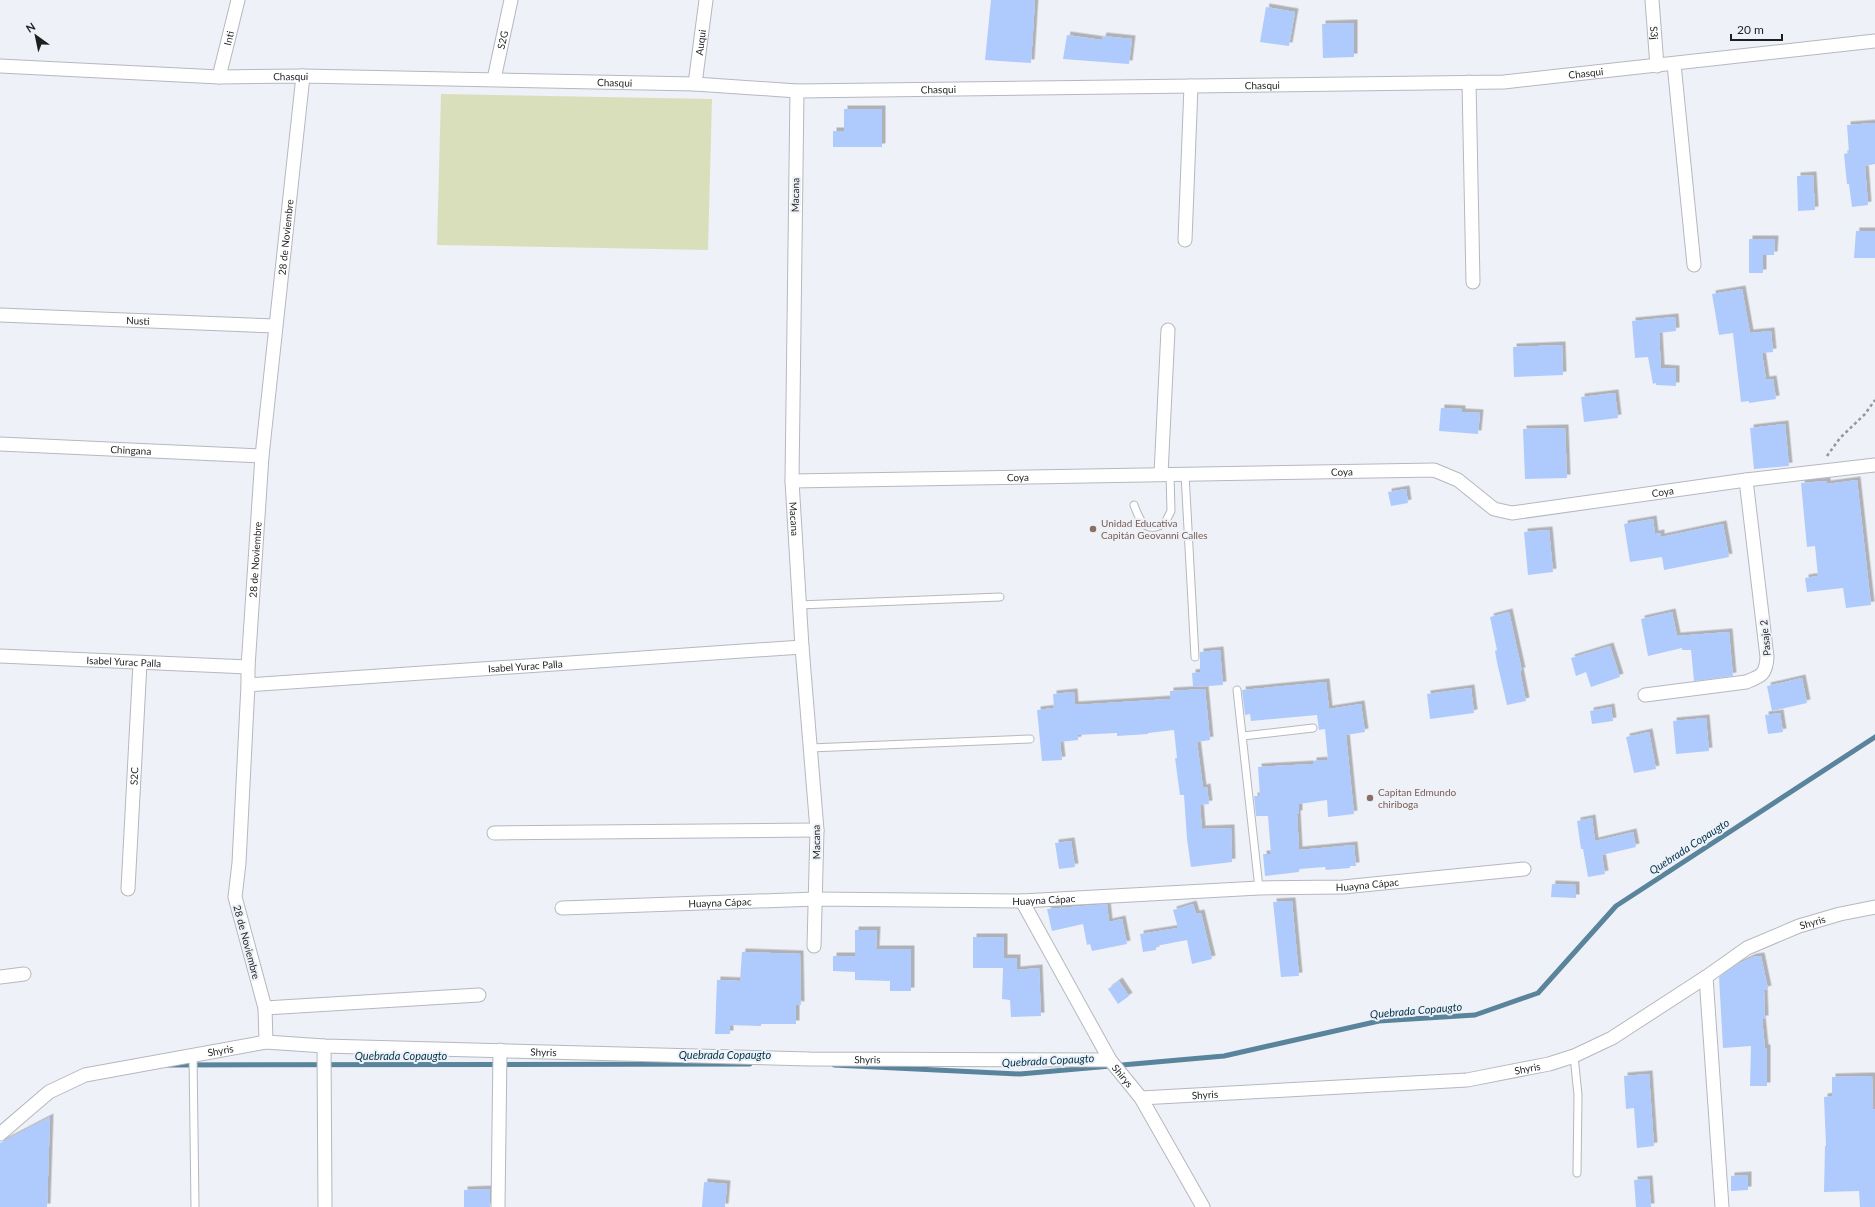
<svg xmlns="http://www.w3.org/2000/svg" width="1875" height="1207" viewBox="0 0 1875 1207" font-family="Lato,sans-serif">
<defs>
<filter id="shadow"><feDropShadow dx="3.5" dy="-3.5" stdDeviation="0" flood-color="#0004"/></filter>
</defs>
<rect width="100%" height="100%" fill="#eef1f7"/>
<path fill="#dadfbb" d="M441 94 712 99 708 250 437 245Z"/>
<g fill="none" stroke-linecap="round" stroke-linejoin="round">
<path stroke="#59849c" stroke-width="5" d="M168 1065 750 1064
M834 1065 1020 1074 1224 1056 1379 1021 1475 1015 1538 993 1616 906 1875 737"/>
</g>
<path fill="#afcbfe" filter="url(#shadow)" d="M991 0H1035L1031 63 985 60Z
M1266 7 1295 12 1289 46 1260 42Z
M1354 23V57L1323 58 1322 24Z
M1067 35 1102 40 1103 36 1132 39 1129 64 1063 59Z
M844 109H882V147H833V131H844Z
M1875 123V164L1865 166 1868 205 1852 207 1849 184H1847L1844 154 1849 153 1847 125Z
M1813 175 1815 210 1798 211 1797 176Z
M1856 231H1875V258H1854Z
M1749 239H1775L1774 255H1763V273H1749Z
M1742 289 1750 333 1771 331 1773 352 1762 353 1766 380 1773 379 1776 399 1749 403V401L1741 402 1733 333 1719 335 1712 294Z
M1675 317 1676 331 1659 333 1661 368 1676 369V386L1656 385V383L1653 384 1648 357 1635 358 1632 321Z
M1562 345 1563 375 1514 377 1513 347Z
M1615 393 1618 418 1584 422 1581 397Z
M1441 408 1462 409V412L1480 413 1478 434 1439 431Z
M1785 424 1789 466 1754 469 1750 428Z
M1565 428 1567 478 1525 479 1523 429Z
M1857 480 1871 605 1846 608 1843 588 1807 592 1805 578 1818 576 1815 546 1807 547 1801 483 1827 481V484Z
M1406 489 1408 503 1391 506 1388 492Z
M1653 519 1655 534 1661 533V537L1723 524 1729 557 1664 570 1662 557 1630 562 1624 524Z
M1549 530 1553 572 1528 575 1524 532Z
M1509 612 1522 671H1520L1526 701 1507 705 1497 662 1495 651 1497 650 1490 617Z
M1672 612 1677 636 1729 632 1733 676 1694 681 1691 650H1682V648L1648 656 1641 619Z
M1610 646 1620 677 1591 687 1586 672 1576 676 1571 658Z
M1220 650 1223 685 1193 687 1192 673 1200 672V652Z
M1802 678 1807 703 1772 711 1767 686Z
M1326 682 1329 709 1361 704 1365 732 1346 735 1354 814 1328 817 1327 800 1299 804V814H1297L1299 850 1354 845 1356 866H1350V868L1326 870 1325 867 1299 869V872L1265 876 1263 854H1271L1268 816H1256L1254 796H1260L1258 767 1313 764V761L1328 760 1325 729 1319 730 1317 715 1251 721 1250 714 1245 715 1242 690Z
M1471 688 1474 713 1430 719 1427 694Z
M1205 689 1210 740 1197 742 1203 788 1207 787 1209 804 1200 805 1202 829 1231 828 1232 862 1191 867 1187 839 1184 795H1180L1175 758H1177L1174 730 1148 733V734L1117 736V733L1078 735V740L1060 742 1062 760 1042 761 1037 710 1054 708 1053 694 1074 692 1075 705 1170 699V691Z
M1611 707 1613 721 1592 724 1590 711Z
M1780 713 1783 732 1768 734 1765 715Z
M1706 718 1709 751 1676 754 1673 721Z
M1649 732 1656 769 1634 773 1626 737Z
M1592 818 1595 841 1633 832 1636 847 1602 855 1605 874 1588 877 1583 849H1581L1577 821Z
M1071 841 1075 867 1059 869 1055 843Z
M1552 884 1576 885V898L1551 897Z
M1292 901 1299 976 1281 977 1273 902Z
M1107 904 1109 922 1122 919 1127 944 1092 951 1090 944 1087 945 1083 924 1052 931 1047 909Z
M1193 904 1196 914 1201 913 1212 959 1192 964 1187 940 1156 946V950L1143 952 1140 934 1178 928 1173 910Z
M855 930H877L876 949H911V991H890V981L855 980V972L833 971V956H855Z
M973 937H1004V958H1017V970L1039 968 1041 1016 1011 1017 1010 1000 1002 999 1003 968H973Z
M742 952 800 954 801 1005 796 1004V1024H761V1026L730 1025V1034H715L717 980 740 981Z
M1761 956 1768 989 1764 990 1765 1019H1762L1765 1048H1767V1086H1750L1751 1046 1723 1048 1719 977 1738 964 1753 957Z
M1119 981 1129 996 1118 1004 1108 989Z
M1649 1074 1654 1146 1637 1148 1634 1108 1626 1109 1624 1076Z
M1872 1076 1873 1109H1875V1207H1860L1859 1191 1824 1192 1825 1146H1826L1824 1097 1832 1096V1077Z
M50 1117 47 1207H0V1143Z
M1748 1175V1190L1731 1191V1176Z
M1649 1179 1651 1207H1636L1634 1180Z
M704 1182 727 1184 725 1207H702Z
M490 1189V1207H464V1190Z"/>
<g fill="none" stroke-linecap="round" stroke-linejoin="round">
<g stroke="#b5b8bd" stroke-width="9">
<path id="lane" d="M1185 474 1195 657
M1134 505C1140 522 1146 534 1165 523L1171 511 1170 474
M799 605 1000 597
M1237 690 1259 888
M1243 736 1313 728
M810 748 1030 739
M193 1055 195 1207
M1574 1056 1578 1095 1577 1173"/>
</g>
<g stroke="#b5b8bd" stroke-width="15">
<g id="street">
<path id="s1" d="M1652 0 1657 66"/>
<path d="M1674 64 1694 265"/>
<path id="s2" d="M0 66 219 77 303 76 695 84 797 91 1504 82 1875 41"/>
<path id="s3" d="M219 77 238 0"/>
<path id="s4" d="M494 79 511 0"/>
<path d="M1469 82 1473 282"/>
<path id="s5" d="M695 84 706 0"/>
<path id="s6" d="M797 91 792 481 802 647 817 830 814 946"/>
<path d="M1185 240 1191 86"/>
<path id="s7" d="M0 315 275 326"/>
<path id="s8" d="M0 444 262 456"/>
<path d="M1161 474 1168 330"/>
<path id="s9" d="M792 481 1434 470 1458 480 1494 509 1512 513 1746 480 1875 465"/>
<path id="s10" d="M0 656 248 667"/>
<path id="s11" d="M248 685 802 647"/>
<path d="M1645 695 1746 682C1761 676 1766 675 1767 657L1746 480"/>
<path d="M494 833 817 830"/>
<path id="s12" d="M128 889 140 663"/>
<path id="s13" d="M1022 901 1110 1060 1141 1098 1203 1207"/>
<path id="s14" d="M562 908 816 899 1022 901 1259 888 1343 887 1524 869"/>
<path d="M0 977 24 974"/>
<path d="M1706 977 1722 1207"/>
<path d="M265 1008 479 995"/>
<path id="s15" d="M266 1042 265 1008 235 897 239 863 248 685V667L262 456 303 76"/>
<path d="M324 1046 325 1207"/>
<path id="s16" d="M1141 1098 1467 1080 1549 1064 1574 1056 1612 1038 1706 977 1747 948 1799 926 1840 914 1875 907"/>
<path id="s17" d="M0 1134 49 1092 85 1075 266 1042 324 1046 810 1059 1110 1060"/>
<path d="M498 1207 500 1050"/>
</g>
</g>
<path stroke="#94969b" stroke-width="2.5" stroke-dasharray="3 3" stroke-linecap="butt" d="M1827 456 1840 438 1865 414 1875 400"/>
<use href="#lane" stroke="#fff" stroke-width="7"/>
<use href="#street" stroke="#fff" stroke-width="13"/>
</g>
<g fill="#8d6e63" stroke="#eef1f7" stroke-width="1.5">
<circle cx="1093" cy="529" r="4"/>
<circle cx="1370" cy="798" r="4"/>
</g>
<g text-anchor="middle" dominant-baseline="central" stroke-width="4" stroke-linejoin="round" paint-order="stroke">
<g font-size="10" fill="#1e1f21" stroke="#eef1f7">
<text stroke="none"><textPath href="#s1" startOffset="33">S3j</textPath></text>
<text stroke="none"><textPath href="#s3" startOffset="40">Inti</textPath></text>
<text stroke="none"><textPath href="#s4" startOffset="40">S2G</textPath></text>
<text stroke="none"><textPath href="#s5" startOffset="42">Auqui</textPath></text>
<text stroke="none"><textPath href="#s2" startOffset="1587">Chasqui</textPath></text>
<text stroke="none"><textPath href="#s2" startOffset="291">Chasqui</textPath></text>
<text stroke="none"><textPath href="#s2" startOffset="615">Chasqui</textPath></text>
<text stroke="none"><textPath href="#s2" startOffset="1263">Chasqui</textPath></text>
<text stroke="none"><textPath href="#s2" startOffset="939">Chasqui</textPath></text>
<text transform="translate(795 195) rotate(-89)">Macana</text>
<text stroke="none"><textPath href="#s15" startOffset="811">28 de Noviembre</textPath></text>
<text stroke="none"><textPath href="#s7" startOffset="138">Nusti</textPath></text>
<text stroke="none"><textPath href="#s8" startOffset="131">Chingana</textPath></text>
<text stroke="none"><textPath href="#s9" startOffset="550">Coya</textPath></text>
<text stroke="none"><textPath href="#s9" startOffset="226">Coya</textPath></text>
<text stroke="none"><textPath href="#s9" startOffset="885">Coya</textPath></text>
<text stroke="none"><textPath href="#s6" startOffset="428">Macana</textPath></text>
<text stroke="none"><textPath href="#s15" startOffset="487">28 de Noviembre</textPath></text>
<text transform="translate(1765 638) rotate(-96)">Pasaje 2</text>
<text stroke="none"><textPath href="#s10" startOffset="124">Isabel Yurac Palla</textPath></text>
<text stroke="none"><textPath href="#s11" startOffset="278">Isabel Yurac Palla</textPath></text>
<text stroke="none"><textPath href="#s12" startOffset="113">S2C</textPath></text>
<text transform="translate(816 842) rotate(-91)">Macana</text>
<text stroke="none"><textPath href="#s14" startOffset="806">Huayna Cápac</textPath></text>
<text stroke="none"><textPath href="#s14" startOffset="482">Huayna Cápac</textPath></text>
<text stroke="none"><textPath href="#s14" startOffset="158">Huayna Cápac</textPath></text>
<text stroke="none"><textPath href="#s16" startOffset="711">Shyris</textPath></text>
<text transform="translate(247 942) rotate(75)">28 de Noviembre</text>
<text stroke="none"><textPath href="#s17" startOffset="242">Shyris</textPath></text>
<text stroke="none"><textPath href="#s17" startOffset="566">Shyris</textPath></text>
<text stroke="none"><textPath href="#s17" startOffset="890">Shyris</textPath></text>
<text stroke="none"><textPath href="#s16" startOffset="388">Shyris</textPath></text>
<text stroke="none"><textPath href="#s13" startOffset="202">Shirys</textPath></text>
<text stroke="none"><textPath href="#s16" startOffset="64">Shyris</textPath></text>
</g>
<g font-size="10" fill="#785e54" stroke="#eef1f7" text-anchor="start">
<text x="1101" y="523">Unidad Educativa<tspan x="1101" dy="12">Capitán Geovanni Calles</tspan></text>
<text x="1378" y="792">Capitan Edmundo<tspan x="1378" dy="12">chiriboga</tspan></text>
</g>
<g font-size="11" font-style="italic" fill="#00344b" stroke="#eef1f7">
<text transform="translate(1689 846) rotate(-33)">Quebrada Copaugto</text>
<text transform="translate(1416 1010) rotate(-5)">Quebrada Copaugto</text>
<text x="725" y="1054">Quebrada Copaugto</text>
<text x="401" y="1055">Quebrada Copaugto</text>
<text transform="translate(1048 1060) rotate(-3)">Quebrada Copaugto</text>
</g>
</g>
<g transform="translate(36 36) rotate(327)" stroke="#eef1f7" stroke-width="3" paint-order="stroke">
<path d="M0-3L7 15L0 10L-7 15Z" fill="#1e1f21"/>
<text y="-6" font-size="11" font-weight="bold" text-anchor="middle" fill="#1e1f21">N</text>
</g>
<path d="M1731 34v6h51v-6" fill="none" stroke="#1e1f21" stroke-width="2"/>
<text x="1737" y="34" font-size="12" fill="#1e1f21" stroke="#eef1f7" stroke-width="3" paint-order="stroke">20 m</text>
</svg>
